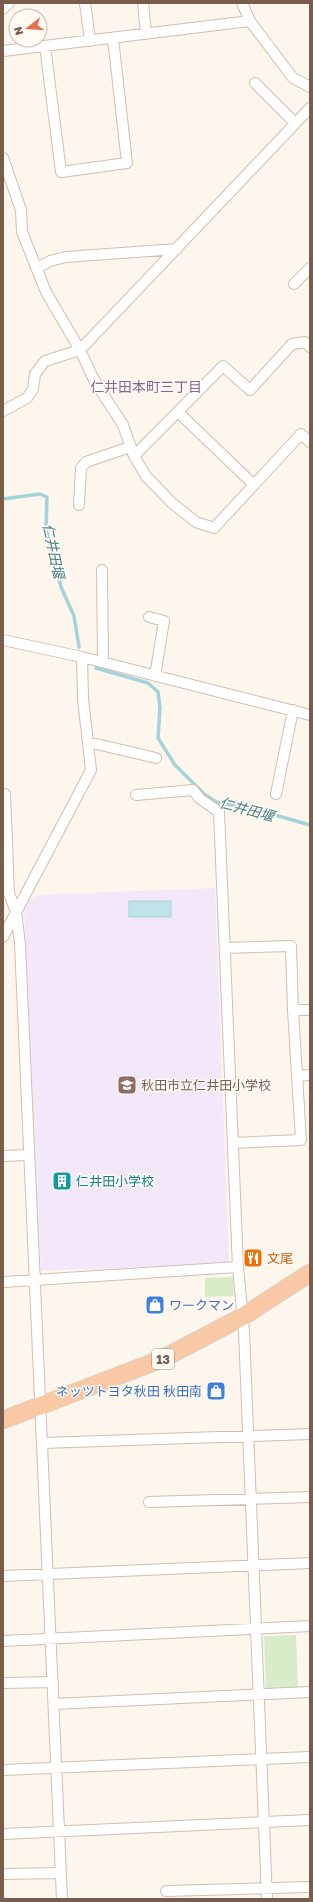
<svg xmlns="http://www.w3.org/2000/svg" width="313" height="1902" viewBox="0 0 313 1902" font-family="'Golos Text','Noto Sans JP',sans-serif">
<rect width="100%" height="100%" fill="#fdf6ec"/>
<path fill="#f3e8fa" d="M215 888 229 1264 41 1271 24 905 38 895Z"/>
<path fill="#d8ecc9" d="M233 1277 234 1296 205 1297V1278Z
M296 1635 298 1689 266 1690 264 1636Z"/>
<path fill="#bfe3e8" stroke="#a5d3da" d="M129 901H171V917H129Z"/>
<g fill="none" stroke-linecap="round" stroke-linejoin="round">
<path stroke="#a5d3da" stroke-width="3.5" d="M3 499 40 494 47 497 46 529 61 587 74 616 79 647
M96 668 148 683 158 692 160 708 158 738 175 765 204 794 216 802 254 809 310 825"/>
<g stroke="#d1beb0" stroke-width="12">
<path id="minor" d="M85 3 90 41
M143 3 146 34
M242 3 250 21 293 78 310 87
M3 9 9 3
M45 46 61 172 127 163 113 38
M3 51 250 21
M255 83 295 123
M3 158 21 210 22 232 46 292 80 350 94 380 123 425 134 456 146 476 172 503 196 522 214 528 301 434 310 442
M37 268 50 261 66 257 177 249
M294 284 310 268
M3 411 27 398 33 389 35 374 45 361 80 350 310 108
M178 412 254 485
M134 456 223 366 250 390 292 344 305 342 310 347
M79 505 81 468 86 462 130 447
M102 570 103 662
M149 617 164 621 155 676
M3 640 82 657 310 715
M88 742 156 758
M3 794H5L9 893 16 912 20 944 62 1899
M276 794 293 710
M136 795 193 790 199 798 219 812 238 1267 244 1331 267 1899
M3 937 91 770 83 699 82 657
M225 948 291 946 293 1010H310
M297 1076 310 1075
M233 1143 301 1140 293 1010
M3 1156 29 1155
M3 1282 238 1267
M42 1443 310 1434
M149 1502 310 1497
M3 1576 310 1563
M3 1641 310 1626
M3 1683 53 1682
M54 1704 310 1692
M3 1770 310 1757
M3 1834 310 1820
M3 1874 61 1873
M166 1891 310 1887"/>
</g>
<g stroke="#dad1cd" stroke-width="19">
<path id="trunk" d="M3 1420 162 1359 242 1317 310 1273"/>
</g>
<use href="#minor" stroke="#fff" stroke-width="10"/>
<use href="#trunk" stroke="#f9c8a4" stroke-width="17"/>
</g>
<defs>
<g id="school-square" transform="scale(1)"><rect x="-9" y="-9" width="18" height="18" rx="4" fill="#8d6e63" stroke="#fffaf3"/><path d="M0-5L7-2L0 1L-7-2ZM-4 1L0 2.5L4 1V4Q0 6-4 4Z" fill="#fff"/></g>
<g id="building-square" transform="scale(1)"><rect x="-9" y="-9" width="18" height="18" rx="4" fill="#0f9aa8" stroke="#fffaf3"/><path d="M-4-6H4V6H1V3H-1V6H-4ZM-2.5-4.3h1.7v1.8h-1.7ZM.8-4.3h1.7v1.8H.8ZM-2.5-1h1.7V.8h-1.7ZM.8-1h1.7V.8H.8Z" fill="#fff"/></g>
<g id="restaurant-square" transform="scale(1)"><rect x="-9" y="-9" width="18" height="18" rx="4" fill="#e8710a" stroke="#fffaf3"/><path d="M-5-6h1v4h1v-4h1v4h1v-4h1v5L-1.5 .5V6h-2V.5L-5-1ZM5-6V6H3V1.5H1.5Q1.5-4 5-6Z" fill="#fff"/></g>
<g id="shop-square" transform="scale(1)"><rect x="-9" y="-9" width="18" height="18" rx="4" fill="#3f7fe0" stroke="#fffaf3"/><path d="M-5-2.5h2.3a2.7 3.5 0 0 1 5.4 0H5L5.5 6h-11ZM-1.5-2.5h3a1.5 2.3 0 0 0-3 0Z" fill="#fff"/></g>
</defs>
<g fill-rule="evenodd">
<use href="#school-square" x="127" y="1085"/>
<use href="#building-square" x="62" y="1181"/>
<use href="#restaurant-square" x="253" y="1258"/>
<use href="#shop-square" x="155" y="1305"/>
<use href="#shop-square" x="216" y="1391"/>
</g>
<g text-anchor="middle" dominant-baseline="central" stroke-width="3" stroke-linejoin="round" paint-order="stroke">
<rect fill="#fffaf3" stroke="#a28b7f" stroke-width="1" x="152" y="1349" width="22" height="20" rx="3"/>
<g font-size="12" font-weight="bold" fill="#7a5c4d">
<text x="163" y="1359">13</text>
</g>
<g font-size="13" fill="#785e54" stroke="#fffaf3" text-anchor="start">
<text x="141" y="1085">秋田市立仁井田小学校</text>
</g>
<g font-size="13" fill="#0d838f" stroke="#fffaf3" text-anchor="start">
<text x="76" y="1181">仁井田小学校</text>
</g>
<g font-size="13" fill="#c56008" stroke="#fffaf3" text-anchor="start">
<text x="267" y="1258">文尾</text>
</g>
<g font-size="13" fill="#366cbe" stroke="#fffaf3" text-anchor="start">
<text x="169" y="1305">ワークマン</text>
<text x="202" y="1391" text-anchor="end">ネッツトヨタ秋田 秋田南</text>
</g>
<g font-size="14" fill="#846695" stroke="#fffaf3">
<text x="146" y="386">仁井田本町三丁目</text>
</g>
<g font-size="14" font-style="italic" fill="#437c86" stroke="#fffaf3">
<text transform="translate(54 551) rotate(78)">仁井田堰</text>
<text transform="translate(247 809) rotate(15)">仁井田堰</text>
</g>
</g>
<rect width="313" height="1902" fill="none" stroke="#7a5c4d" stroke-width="8"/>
<g transform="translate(28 28) rotate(253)"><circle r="19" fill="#fffaf3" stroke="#cabbb1"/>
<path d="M0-3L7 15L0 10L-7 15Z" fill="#e76f51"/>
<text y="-6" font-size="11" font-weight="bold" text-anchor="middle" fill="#7a5c4d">N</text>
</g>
</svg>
